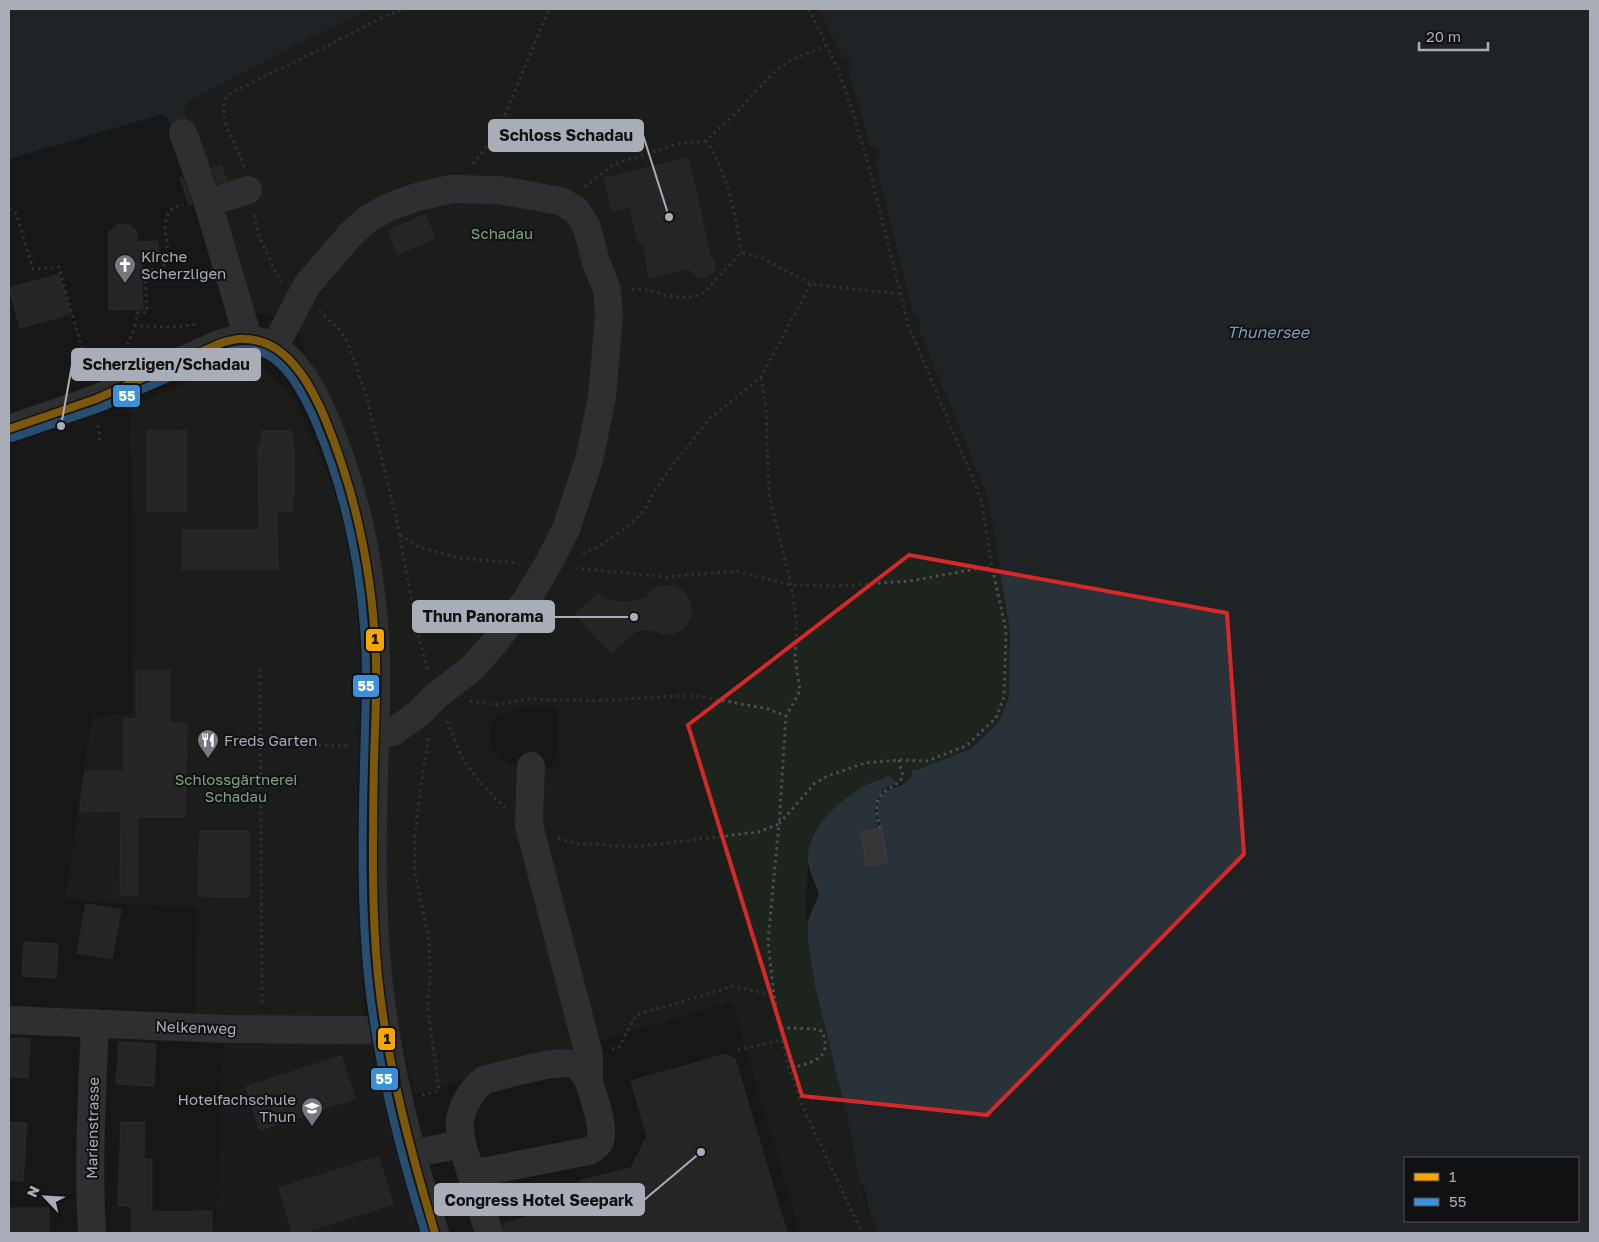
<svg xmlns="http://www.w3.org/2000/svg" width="1599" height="1242" viewBox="0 0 1599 1242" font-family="'Golos Text',sans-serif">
<rect width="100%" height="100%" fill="#171717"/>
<path fill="#212123" d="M225 1029H384L435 1233H215Z"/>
<path fill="#1d241e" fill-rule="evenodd" d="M369 9H819L844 59 848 58 851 66 847 67 871 147 877 148 879 152 878 157 875 160 913 314 917 313 921 326 918 327 988 497 1010 631 1009 697 999 722 971 749 916 771 909 782 905 784H899L884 793 887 862 867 866 861 832 878 829C876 813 872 804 883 791L882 789 889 785 886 777 878 779 810 845C807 877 804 912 808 944 815 1005 836 1063 849 1123 858 1160 860 1198 877 1233H800L732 1002 414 1095 403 1042 397 1041 385 944 388 719 323 391 306 352 297 326C290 323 283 319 275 316 264 313 261 317 248 310L187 122 184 109 188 102 294 46ZM557 706 559 768C547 767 519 768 509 764 499 760 492 752 490 742 483 703 533 708 557 706Z
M258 363 293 396 333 486 359 582 363 667 362 910 365 1030 194 1028 197 908 65 899 92 717 132 714 133 533 129 407 227 366Z"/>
<path fill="#2a3239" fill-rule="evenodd" d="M9 9H369L294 46 188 102 184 109 187 122 176 136C172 127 170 116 159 115L9 159Z
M819 9H1590V1233H878L871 1217 863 1184H860L849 1124 815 987 808 944 807 923 819 894C816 884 809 872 808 861 806 829 839 801 864 786 872 782 881 780 889 775L896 783 882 789 883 791C872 804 876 813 878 829L861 832 867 866 887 862 877 807C882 781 914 791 912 770L916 769 917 770 971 749 999 722 1009 697 1010 631 988 497 918 327 920 325 917 314H913L875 160 878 157 879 152 877 148 871 147 847 67 851 66 848 58 844 59ZM1405 1158H1578V1221H1405Z"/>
<path fill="#353536" stroke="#3f4043" d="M688 158 710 255 714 261 715 266 714 271 709 276 703 277 697 276 688 268 649 278 644 245 638 241 630 207 612 211 604 178Z
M221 165 227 181 218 183 212 168Z
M182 177 192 204 189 205 180 178Z
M425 215 435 238 398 254 388 231Z
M127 224 136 230 138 242 158 241 159 259 141 260 143 309 109 310 108 233 117 225Z
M59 274 71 314 20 328 9 288Z
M147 430 187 431V512H147Z
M261 431H292V446H294V496H292V512H277L278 570H182V530H259L258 446H261Z
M667 586 675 587 684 592 689 600 692 610 689 620 683 628 675 633 665 634 649 629 636 631 611 653 575 614 597 594 609 601 628 603 646 598 651 592 658 587Z
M136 670H170V723H187L185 817H138V895H120L121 811 79 812 85 771H124V719H136Z
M881 828 887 862 867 866 861 832Z
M200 831H249V897L198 896Z
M86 904 121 910 112 959 77 953Z
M24 942 58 944 56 978 22 976Z
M9 1038 30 1039 28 1078 9 1077Z
M119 1042 156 1044 154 1086 116 1084Z
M726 1054 735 1059 787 1233H504L503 1224 566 1205 579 1181 631 1168 647 1136 631 1081Z
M341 1056 355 1098 260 1130 246 1087Z
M9 1122 27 1123 23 1181 9 1180Z
M121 1122H145L144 1159H152V1212L212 1211V1233H132L131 1206H118Z
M378 1157 393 1204 301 1233H293L279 1188Z
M9 1208H49V1233H9Z"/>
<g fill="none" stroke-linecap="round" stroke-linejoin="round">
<path stroke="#4d4e52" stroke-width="3" stroke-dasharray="2.5 4" stroke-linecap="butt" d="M809 9 838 69 847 95 867 159 908 324 981 499 992 566 1006 631 1004 697 996 718 966 746 927 761 899 760 865 763 830 775 815 783 779 824 768 941 774 996 782 1040 789 1069 802 1105 862 1233
M705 141C725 161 738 224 741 253
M473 164 498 131 549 9
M244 167C239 144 212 117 229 94L327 46 379 19 402 9
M585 187 612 165 677 144 705 141 733 116 775 71 791 60 827 45
M9 209 16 213 33 269 59 267 89 374
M254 215 260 239 281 283
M632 289 650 290 667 296 687 297 701 295 741 253 760 257 811 284 899 294
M319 311 338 328 348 343 366 395 396 517 418 634 428 671
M135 326 137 313 147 312 145 270 159 269 167 262C172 242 152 213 183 204
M110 364 126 348 135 326 173 327 199 324
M98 425 100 441
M400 535 417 546 457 558 519 563
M583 553 600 546 631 524 645 510 652 495 670 469 709 419 761 377 811 284
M575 568 666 577 736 571 791 585 837 586 910 581 992 566
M260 669 262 1006
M470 701 497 705 526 699 592 701 670 696H699L768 709 786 716
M447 721 463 760 480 782 505 808
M429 738 420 790 415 836V873L429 940 430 977 428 1010 439 1090
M260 743 350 746
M880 828C877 814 872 799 887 790 893 786 898 784 903 777L899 760
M558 838 573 843 634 847 758 832 779 824 786 716 800 691 795 657 797 626 791 585 769 494 766 408 761 377
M781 1028 817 1029 823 1032C824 1037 826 1043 825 1048 823 1062 800 1065 789 1069
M612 1049 619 1047 636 1015 734 986 774 996
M738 1050 782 1040
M422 1095 440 1090"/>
<path stroke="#4b4c50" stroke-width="28" d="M183 133 208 203 248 338
M208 203 248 190
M274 348 307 285 351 234 369 218 389 207 417 197 451 189 498 190 561 201 576 210 586 225 596 262 607 290 609 316 602 397 589 460 566 529 547 566 527 599 496 641 471 669 436 696 419 713 393 732 375 735
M9 429 96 399 221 343C230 341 240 337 250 339 288 345 308 380 322 412 357 490 373 573 376 658 377 684 376 710 375 736 373 816 370 897 378 976 387 1064 409 1149 435 1233
M531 766 529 825 589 1055V1082
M9 1020 225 1029 365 1030 384 1029
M462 1144C461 1136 459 1127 460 1120 463 1104 472 1090 484 1080 505 1075 553 1060 572 1064 576 1065 581 1069 584 1073 591 1083 603 1125 601 1136 600 1144 596 1147 589 1151L471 1174
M411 1154 462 1144 489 1233
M92 1233C88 1163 92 1093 95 1023"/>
<g stroke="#111113" stroke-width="11">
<path id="bus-1" d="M9 429 96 399 221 343C229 341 237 338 245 339 288 340 312 387 326 421 357 497 373 577 376 659 377 693 375 727 374 761 373 833 371 905 378 976 387 1064 410 1149 435 1233"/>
</g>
<g stroke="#111113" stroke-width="11">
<path id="bus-2" d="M12 438 100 408 224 353C230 351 237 349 243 349 281 347 303 393 316 423 343 488 359 557 364 627 368 673 365 719 364 766 362 836 361 906 368 976 377 1064 399 1149 425 1233"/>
</g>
<use href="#bus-1" stroke="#f7a600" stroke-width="8"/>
<use href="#bus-2" stroke="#3a90db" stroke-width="8"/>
</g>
<path d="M0 0H1599V1242H0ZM909 555 1227 613 1244 854 987 1115 802 1096 688 725Z" fill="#171717" fill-opacity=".55" fill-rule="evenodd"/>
<path fill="none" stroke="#d62828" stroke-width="4" stroke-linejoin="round" d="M909 555 1227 613 1244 854 987 1115 802 1096 688 725Z"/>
<defs>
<g id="church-pin" transform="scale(1.125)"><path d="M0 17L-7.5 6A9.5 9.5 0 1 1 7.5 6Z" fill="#757880" stroke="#111113"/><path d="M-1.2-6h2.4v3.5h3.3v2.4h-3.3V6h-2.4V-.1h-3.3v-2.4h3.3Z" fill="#fff"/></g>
<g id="restaurant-pin" transform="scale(1.125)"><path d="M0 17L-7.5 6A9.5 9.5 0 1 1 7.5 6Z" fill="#757880" stroke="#111113"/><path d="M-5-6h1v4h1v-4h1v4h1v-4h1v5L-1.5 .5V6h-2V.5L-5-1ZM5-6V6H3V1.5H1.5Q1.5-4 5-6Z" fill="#fff"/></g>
<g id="school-pin" transform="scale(1.125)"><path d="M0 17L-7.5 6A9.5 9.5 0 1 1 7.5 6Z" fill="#757880" stroke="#111113"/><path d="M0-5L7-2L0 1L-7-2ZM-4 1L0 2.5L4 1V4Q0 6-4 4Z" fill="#fff"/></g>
</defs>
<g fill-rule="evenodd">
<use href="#church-pin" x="125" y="265"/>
<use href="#restaurant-pin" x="208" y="740"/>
<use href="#school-pin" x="312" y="1108"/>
</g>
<g text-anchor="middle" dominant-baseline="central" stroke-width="4" stroke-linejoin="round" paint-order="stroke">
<g font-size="15" fill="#7fa381" stroke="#111113">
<text x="502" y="233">Schadau</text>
<text x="236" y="779">Schlossgärtnerei<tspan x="236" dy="17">Schadau</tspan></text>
</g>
<g font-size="15" fill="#a8adb8" stroke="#111113" text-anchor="start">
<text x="141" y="256">Kirche<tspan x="141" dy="17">Scherzligen</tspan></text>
<text x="224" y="740">Freds Garten</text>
<text x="296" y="1099" text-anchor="end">Hotelfachschule<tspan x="296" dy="17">Thun</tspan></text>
</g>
<g font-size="15" fill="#a8adb8" stroke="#111113">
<text transform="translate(196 1027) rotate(2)">Nelkenweg</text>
<text transform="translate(92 1128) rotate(-89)">Marienstrasse</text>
</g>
<g font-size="16" font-style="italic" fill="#7f9bb3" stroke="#111113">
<text x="1268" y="332">Thunersee</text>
</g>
</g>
<path fill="none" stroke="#a8adb8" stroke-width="2" d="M669 217L643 135M61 426L72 365M634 617L554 617M701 1152L644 1200"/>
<g fill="#a8adb8" stroke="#111113" stroke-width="2">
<circle cx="669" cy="217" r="5"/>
<circle cx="61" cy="426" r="5"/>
<circle cx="634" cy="617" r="5"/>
<circle cx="701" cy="1152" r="5"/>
</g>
<g fill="#a8adb8" stroke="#a8adb8" stroke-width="2">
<rect x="489" y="120" width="154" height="31" rx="5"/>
<rect x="72" y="349" width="188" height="31" rx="5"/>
<rect x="413" y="601" width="141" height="31" rx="5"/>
<rect x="435" y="1184" width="209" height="31" rx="5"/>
</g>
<g font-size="16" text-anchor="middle" font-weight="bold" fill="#111">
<text x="566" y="141">Schloss Schadau</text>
<text x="166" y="370">Scherzligen/Schadau</text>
<text x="483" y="622">Thun Panorama</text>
<text x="539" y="1206">Congress Hotel Seepark</text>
</g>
<g stroke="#111113" stroke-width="2">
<rect x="112" y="384" width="29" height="24" rx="5" fill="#3a90db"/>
<rect x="365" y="628" width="20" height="24" rx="5" fill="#f7a600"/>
<rect x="352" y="674" width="28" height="24" rx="5" fill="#3a90db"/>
<rect x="377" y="1027" width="19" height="24" rx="5" fill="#f7a600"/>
<rect x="370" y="1067" width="29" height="24" rx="5" fill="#3a90db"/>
</g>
<g font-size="14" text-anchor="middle" font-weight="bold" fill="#fff">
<text x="127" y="401">55</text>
<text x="366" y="691">55</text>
<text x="384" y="1084">55</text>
</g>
<g font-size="14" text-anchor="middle" font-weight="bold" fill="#111">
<text x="375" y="644">1</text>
<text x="387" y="1044">1</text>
</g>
<rect width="1599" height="1242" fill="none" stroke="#a8adb8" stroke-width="20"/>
<rect x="1404" y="1157" width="175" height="65" fill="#111113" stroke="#4d4f55"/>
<rect x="1414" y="1173" width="25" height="8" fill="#f7a600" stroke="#4d4f55"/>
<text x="1449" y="1182" font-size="15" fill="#a8adb8">1</text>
<rect x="1414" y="1198" width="25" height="8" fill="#3a90db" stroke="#4d4f55"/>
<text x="1449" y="1207" font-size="15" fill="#a8adb8">55</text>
<g transform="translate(45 1197) rotate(295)" stroke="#111113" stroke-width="4" paint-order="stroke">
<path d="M0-4L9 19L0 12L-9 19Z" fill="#a8adb8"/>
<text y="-8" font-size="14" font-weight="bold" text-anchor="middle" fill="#a8adb8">N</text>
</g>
<path d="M1419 42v8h69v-8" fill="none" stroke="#a8adb8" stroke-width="2.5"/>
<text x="1426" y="42" font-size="15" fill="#a8adb8" stroke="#111113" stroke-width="4" paint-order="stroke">20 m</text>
</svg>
